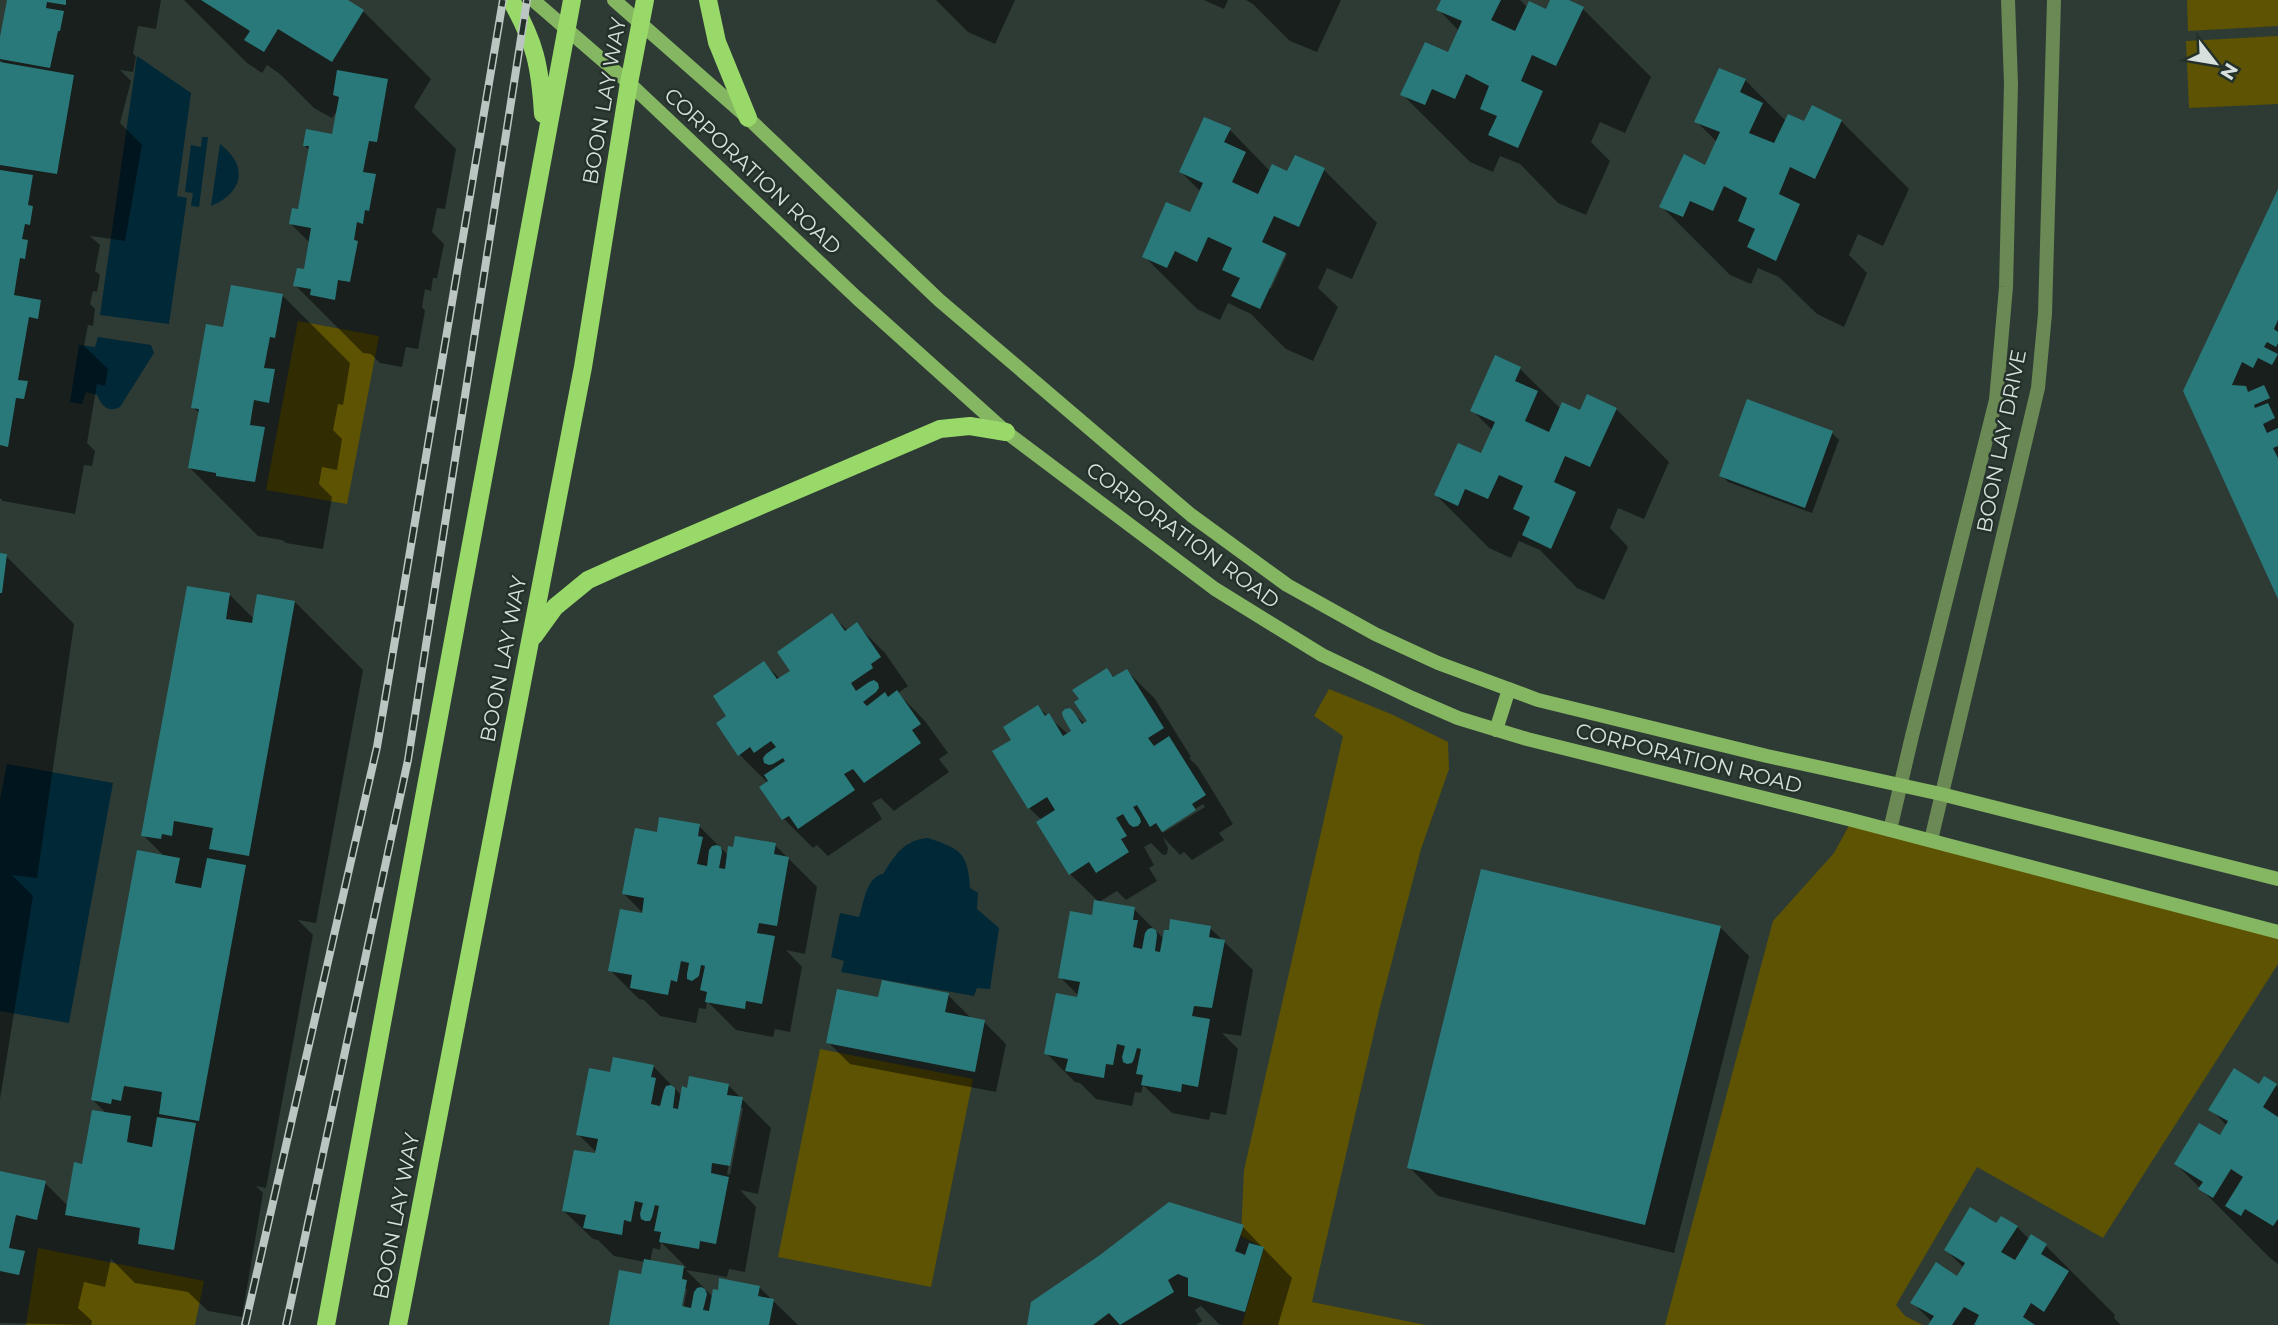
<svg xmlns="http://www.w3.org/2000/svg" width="2278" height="1325" viewBox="0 0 2278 1325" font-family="Montserrat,sans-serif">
<rect width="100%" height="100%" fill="#2e3b35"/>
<path fill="#5d5302" d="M2187 0H2278V26L2188 31Z
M2278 36V104L2189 108 2186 41Z
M298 321 379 336 347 504 266 490Z
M1329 689 1391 714 1448 742 1449 769 1421 849 1379 1011 1312 1302 1426 1325H1242L1264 1248 1241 1236 1244 1170 1343 736 1314 716Z
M1852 820 2278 936V964L2103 1238 1977 1167 1896 1305 1905 1316 1923 1325H1665L1773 921 1834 853Z
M820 1049 973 1079 931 1287 778 1257Z
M38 1248 204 1281 195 1325H26Z"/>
<path fill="#002837" d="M137 56 191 93 177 196 187 198 169 324 100 315Z
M202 137H208L199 207 191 206 193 193 185 192 191 145 201 147Z
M220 144C249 166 243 193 211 206Z
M98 337 151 345 154 353 120 407C108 413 102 406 97 395L86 392 82 404 70 402 79 345 95 347Z
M7 764 113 783 69 1023 0 1011V800Z
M928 838C961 849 968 853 970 888L978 893 977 909 999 928 990 989 977 988 974 996 841 972 844 961 831 957 840 913 859 917C864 903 866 877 883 874 895 855 904 840 928 838Z"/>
<path fill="#0007" fill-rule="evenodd" d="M9 0H161L156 29 138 26 133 53 136 57 133 72 120 70 131 81 120 123 142 145 125 241 90 236 100 245 95 271 100 275 97 292 93 291 90 304 95 309 93 326 88 325 84 346 108 369 105 386 97 384 87 443 95 451 92 466 84 465 75 514 3 501 0 498V64L5 65 0 60V47Z
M184 0H345L363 11 431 79 414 107 456 149 445 209 437 208 432 232 444 244 437 278H433L431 291 425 289 422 307 425 311 418 349 406 347 402 367 380 363 371 354 363 353 295 285 305 271 310 243 291 224 300 211 310 151 304 145 334 136 339 108 332 118 314 108 280 74 267 65 262 73 247 63Z
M936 0H1015L995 44 968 32Z
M1204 0H1228L1224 9Z
M1246 0H1341L1317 52 1290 41 1253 4Z
M1443 0H1520L1528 8 1547 11 1552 0H1564L1583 9 1651 77 1625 133 1600 122 1591 142 1610 161 1586 215 1558 203 1520 164 1500 156 1493 172 1470 162 1402 94 1449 55 1459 31 1438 9Z
M1745 80 1786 121 1805 123 1841 121 1909 189 1883 246 1858 234 1849 255 1867 273 1844 327 1817 314 1779 277 1758 268 1751 284 1730 275 1662 207 1706 167 1717 142 1697 122Z
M1230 130 1270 171 1288 173 1295 157 1324 170 1377 223 1352 279 1327 268 1318 288 1338 307 1313 361 1286 349 1251 314 1228 303 1220 320 1197 309 1144 256 1191 215 1201 192 1181 172ZM1284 253 1287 254 1271 289 1268 286Z
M2278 193V595L2185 391Z
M282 295 350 363 343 405 338 404 333 430 342 439 337 470 322 467 319 484 332 497 323 549 286 543 282 540 258 536 190 468 200 414 193 407 225 329Z
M1496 358 1520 369 1561 409 1581 412 1616 409 1669 462 1644 519 1618 508 1610 528 1628 547 1604 600 1577 588 1540 550 1519 541 1511 558 1489 548 1436 495 1482 455 1493 431 1472 410Z
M1832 433 1839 440 1812 513 1728 482 1721 475Z
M0 555 6 556 74 624 37 878 12 875 33 896 0 1099Z
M230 595 254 619 295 602 363 670 316 923 298 920 313 935 266 1188 256 1186 263 1193 242 1317 208 1311 188 1292 135 1283 111 1259 105 1287 84 1282 78 1308 92 1321 91 1325 0 1323V1173L45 1183 68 1206 107 1114 93 1100 165 857 143 835Z
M832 615 848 631 857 625 885 653 908 686 898 693 925 721 948 753 939 759 949 772 894 811 881 798 872 803 882 819 828 856 817 845 813 848 784 819 762 788 768 783 740 755 729 716 764 663 780 679 792 671Z
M1107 670 1115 678 1127 671 1155 699 1191 757 1189 758 1198 767 1233 824 1219 833 1224 840 1192 860 1184 852 1180 855 1163 837 1168 848 1167 854 1163 855 1151 843 1144 847 1154 865 1149 868 1157 881 1126 900 1117 891 1099 902 1070 874 1042 820 1029 808 1014 740 1038 707 1069 735 1074 732 1072 712 1085 724 1089 721ZM1203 804 1205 807 1163 833 1161 830Z
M699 826 729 856 775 845 817 887 805 954 786 950 802 967 790 1032 775 1029 773 1037 736 1030 707 1001 706 1009 699 1008 696 1023 660 1016 644 1000 639 999 610 970 646 916 624 894 658 834Z
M1134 909 1164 939 1210 928 1253 970 1241 1036 1222 1033 1238 1049 1226 1115 1211 1112 1209 1120 1172 1113 1143 1085 1141 1093 1135 1092 1132 1106 1096 1099 1080 1083 1075 1082 1046 1053 1082 999 1060 977 1093 917Z
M1720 927 1749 956 1674 1253 1438 1196 1409 1167Z
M948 995 970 1017V1019L984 1022 1006 1044 996 1092 850 1064 828 1042 880 999Z
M653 1066 682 1096 728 1085 771 1128 758 1194 740 1190 756 1207 745 1272 729 1269 727 1277 686 1270 713 1297 759 1287 798 1325H611L642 1276 645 1262 614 1256 598 1240 593 1239 564 1211 600 1156 578 1134 612 1074ZM739 1108H743L730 1175 727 1174ZM661 1242 687 1268 650 1262 653 1248 660 1250ZM683 1289H687L682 1315 678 1314Z
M2276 1085 2278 1087V1264L2270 1258 2176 1164 2220 1137 2227 1126 2211 1109 2259 1086Z
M1997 1226 2017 1227 2030 1240 2032 1237 2046 1246 2115 1315 2114 1318 2121 1325H1930L1932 1322 1913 1303 1958 1278 1964 1268 1946 1250Z
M1243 1227 1292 1278 1278 1325H1223L1219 1324 1201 1306 1195 1310 1202 1321 1196 1325H1029Z"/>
<path fill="#2a797a" d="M7 0H66V5L47 2 46 8 64 11 60 31H58L50 68 0 59V37Z
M201 0H348L364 10 332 62 278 29 264 52 244 40 250 31Z
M1441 0H1501L1491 20 1515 31 1529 1 1546 9 1550 0H1569L1584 7 1556 66 1532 55 1521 81 1543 91 1518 148 1488 135 1497 116 1480 109 1489 86 1466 74 1455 99 1432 89 1425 105 1400 95 1425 42 1448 52 1462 21 1436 10Z
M0 62 74 75 57 174 0 165Z
M1719 68 1746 79 1740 92 1763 103 1749 133 1774 143 1788 114 1804 121 1812 105 1842 120 1815 179 1790 167 1779 194 1800 204 1776 261 1747 247 1755 229 1738 221 1747 198 1724 186 1713 211 1690 201 1683 217 1659 207 1684 154 1705 165 1720 132 1694 122Z
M337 70 388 79 377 142 369 141 363 172 376 174 369 211 365 210 363 224 357 222 354 240 358 241 350 282 338 280 335 300 310 295 311 289 293 286 297 268 304 269 311 228 289 224 292 208 298 209 309 146H303L306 129 332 134 339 97 333 95Z
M1204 117 1231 128 1224 142 1246 152 1232 182 1258 194 1272 164 1287 171 1295 155 1325 168 1299 227 1274 216 1262 242 1286 253 1260 309 1231 296 1240 278 1222 270 1232 248 1208 237 1197 262 1175 251 1167 268 1142 257 1166 202 1190 212 1203 183 1179 172Z
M0 170 33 175 28 205 33 206 30 225 25 224 22 239 28 240 25 259 20 258 14 295 41 300 38 319 29 317 18 380 28 381 24 399 16 398 8 447 0 445Z
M2278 189V320L2274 329 2278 332V343L2276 347 2267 342 2264 347 2278 354 2272 365 2258 358 2253 368 2242 362 2232 385 2246 386 2248 392 2264 385 2270 398 2254 405 2255 408 2268 403 2275 418 2263 424 2267 433 2278 428V446L2273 448 2278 458V599L2183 391Z
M231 285 283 294 275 338 270 337 264 368 275 369 269 403 254 400 250 425 265 427 255 482 216 476V473L188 468 199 409 191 408 206 324 223 327Z
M1495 355 1521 367 1515 381 1538 391 1525 421 1549 432 1562 402 1580 410 1587 394 1617 408 1590 467 1565 456 1554 482 1576 492 1551 549 1522 535 1530 517 1513 509 1523 486 1499 475 1488 499 1465 489 1458 506 1434 495 1458 443 1481 453 1495 422 1470 411Z
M1747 399 1833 431 1805 508 1719 476Z
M0 553 7 554 2 593H0Z
M187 586 230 593 226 619 252 623 257 594 295 601 249 856 209 849 213 828 174 821 172 836 162 834 161 839 141 836Z
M832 613 845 631 857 622 881 657 871 664 873 668 851 683 856 691 869 682 874 680 878 683 879 688 876 692 863 702 867 706 885 692 888 697 897 690 921 724 912 730 921 743 864 783 853 769 844 774 855 790 798 829 789 816 782 820 759 787 768 781 764 775 785 761 783 758 773 764 769 765 764 763 763 758 766 754 776 747 771 741 754 753 750 747 738 756 716 723 726 716 713 696 764 661 777 679 790 671 777 652Z
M1107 668 1113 677 1127 669 1164 728 1148 738 1154 746 1169 736 1206 795 1192 804 1196 810 1162 832 1156 823 1150 827 1137 805 1133 807 1140 818 1141 822 1138 826 1133 827 1129 824 1123 814 1116 818 1127 836 1121 839 1129 852 1096 873 1089 862 1069 875 1036 822 1055 810 1047 797 1028 809 992 751 1011 740 1003 727 1038 705 1045 716 1049 713 1063 736 1071 731 1063 717 1062 712 1065 709 1070 708 1073 711 1082 724 1087 721 1074 702 1079 699 1072 690Z
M659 817 700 824 698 836 703 837 697 864 707 866 709 850 712 846 717 845 721 847 722 852 719 868 725 869 728 846 733 847 735 836 776 843 774 854 789 857 777 926 759 923 757 933 775 936 762 1004 746 1001 745 1009 705 1002 707 992 700 990 705 966 701 965 699 976 692 981 687 979V974L689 963 681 961 677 982 671 980 668 995 630 988 632 975 608 971 620 909 642 913 644 898 622 894 635 828 657 832Z
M137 850 180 858 175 883 201 888 207 858 246 865 199 1121 159 1114 162 1092 124 1086 121 1101 112 1099 111 1104 91 1100Z
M1481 869 1721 926 1645 1225 1407 1168Z
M1094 900 1135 907 1133 920H1138L1133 947 1142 949 1145 933 1148 929 1152 928 1156 930 1157 935 1155 951 1160 952 1164 930H1169L1170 919 1211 926 1209 937 1225 940 1212 1008 1194 1006 1192 1016 1210 1019 1198 1087 1182 1084 1181 1092 1141 1085 1143 1075 1136 1074 1141 1049 1137 1048 1134 1059 1132 1063 1127 1064 1123 1062 1122 1057 1125 1046 1117 1044 1113 1065 1106 1064 1104 1078 1065 1071 1068 1059 1044 1054 1056 993 1077 997 1080 982 1058 978 1070 911 1092 915Z
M882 980 949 993 945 1012 985 1020 975 1072 826 1043 837 989 878 997Z
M613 1057 654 1065 651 1077 656 1078 651 1104 660 1106 664 1090 666 1086 671 1085 675 1088V1092L673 1108 678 1109 682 1086 687 1088 689 1076 729 1084 727 1095 743 1097 730 1166 712 1163 711 1173 729 1177 716 1244 700 1241 699 1249 659 1242 661 1232 654 1231 659 1206 655 1205 652 1217 650 1221H645L641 1219 640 1214 643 1203 635 1201 631 1222 624 1220 622 1235 583 1228 586 1215 562 1211 574 1150 595 1153 598 1139 576 1135 589 1068 610 1072Z
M2234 1068 2259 1084 2264 1076 2277 1084 2263 1107 2278 1117V1219L2273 1226 2245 1209 2241 1216 2225 1206 2243 1177 2231 1169 2213 1198 2198 1189 2203 1182 2174 1164 2199 1123 2220 1135 2228 1121 2208 1110Z
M92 1110 131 1116 127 1142 152 1147 157 1117 196 1123 174 1250 138 1244 140 1228 65 1215 74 1162 82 1164Z
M0 1171 46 1181 37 1220 16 1215 9 1248 25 1251 19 1275 0 1271Z
M1169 1202 1244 1225 1235 1251 1245 1255 1249 1243 1264 1247 1245 1312 1188 1296V1278L1178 1274 1168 1280 1174 1292 1120 1325 1109 1313 1093 1325H1027L1031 1302 1100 1255Z
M1970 1207 1996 1223 2001 1216 2018 1226 2001 1252 2015 1260 2031 1234 2047 1244 2041 1254 2069 1271 2044 1312 2031 1303 2023 1317 2035 1325H1974L1979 1315 1964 1307 1952 1325H1928L1934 1316 1910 1303 1936 1262 1957 1276 1965 1263 1944 1250Z
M644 1259 684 1266 682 1279 687 1280 682 1306 691 1308 694 1292 697 1288 701 1287 705 1289 707 1294 703 1310 709 1311 713 1289 718 1290 719 1278 760 1286 758 1296 774 1299 769 1325H609L619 1270 641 1274Z"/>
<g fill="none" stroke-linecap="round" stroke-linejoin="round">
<path stroke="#6a8954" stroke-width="14" d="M1890 830 1912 736 1996 400 2006 287 2011 84 2008 0
M1931 840 2038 388 2045 314 2054 0"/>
<path stroke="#85b661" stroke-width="14" d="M533 0 629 83 857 298 1006 432 1215 589 1322 655 1412 698 1458 718 1527 739 1852 820 2278 932
M614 0 748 118 939 300 1191 515 1287 585 1375 634 1438 663 1538 700 1767 756 1941 794 2278 879
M1496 730 1509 689"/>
<path stroke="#99d969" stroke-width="18" d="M511 0C535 43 540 65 543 114
M708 0 717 42 748 118
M534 636 555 607 588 580 619 566 940 429 970 426 1006 432
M326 1325 572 0
M398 1325 583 367 629 83 645 0"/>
<g stroke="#bbc5c1" stroke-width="8">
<path id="rail" d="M245 1325 377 747 503 0
M286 1325 408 760 527 0"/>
</g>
<use href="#rail" stroke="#24312b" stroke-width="5" stroke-dasharray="16" stroke-linecap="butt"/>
</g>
<g text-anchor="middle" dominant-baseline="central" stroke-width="5" stroke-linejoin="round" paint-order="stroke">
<g font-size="21" fill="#d7e0dc" stroke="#24312b">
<text transform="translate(604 101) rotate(-80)">BOON LAY WAY</text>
<text transform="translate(753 171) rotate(43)">CORPORATION ROAD</text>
<text transform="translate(2001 441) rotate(-79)">BOON LAY DRIVE</text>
<text transform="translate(1183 535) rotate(36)">CORPORATION ROAD</text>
<text transform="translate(503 659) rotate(-79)">BOON LAY WAY</text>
<text transform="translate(1689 758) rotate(14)">CORPORATION ROAD</text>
<text transform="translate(396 1216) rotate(-79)">BOON LAY WAY</text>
</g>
</g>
<g transform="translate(2215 63) rotate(121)" stroke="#24312b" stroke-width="5" paint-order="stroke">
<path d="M0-5L12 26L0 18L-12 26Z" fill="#d7e0dc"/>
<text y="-10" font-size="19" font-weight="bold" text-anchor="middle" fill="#d7e0dc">N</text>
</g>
</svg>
